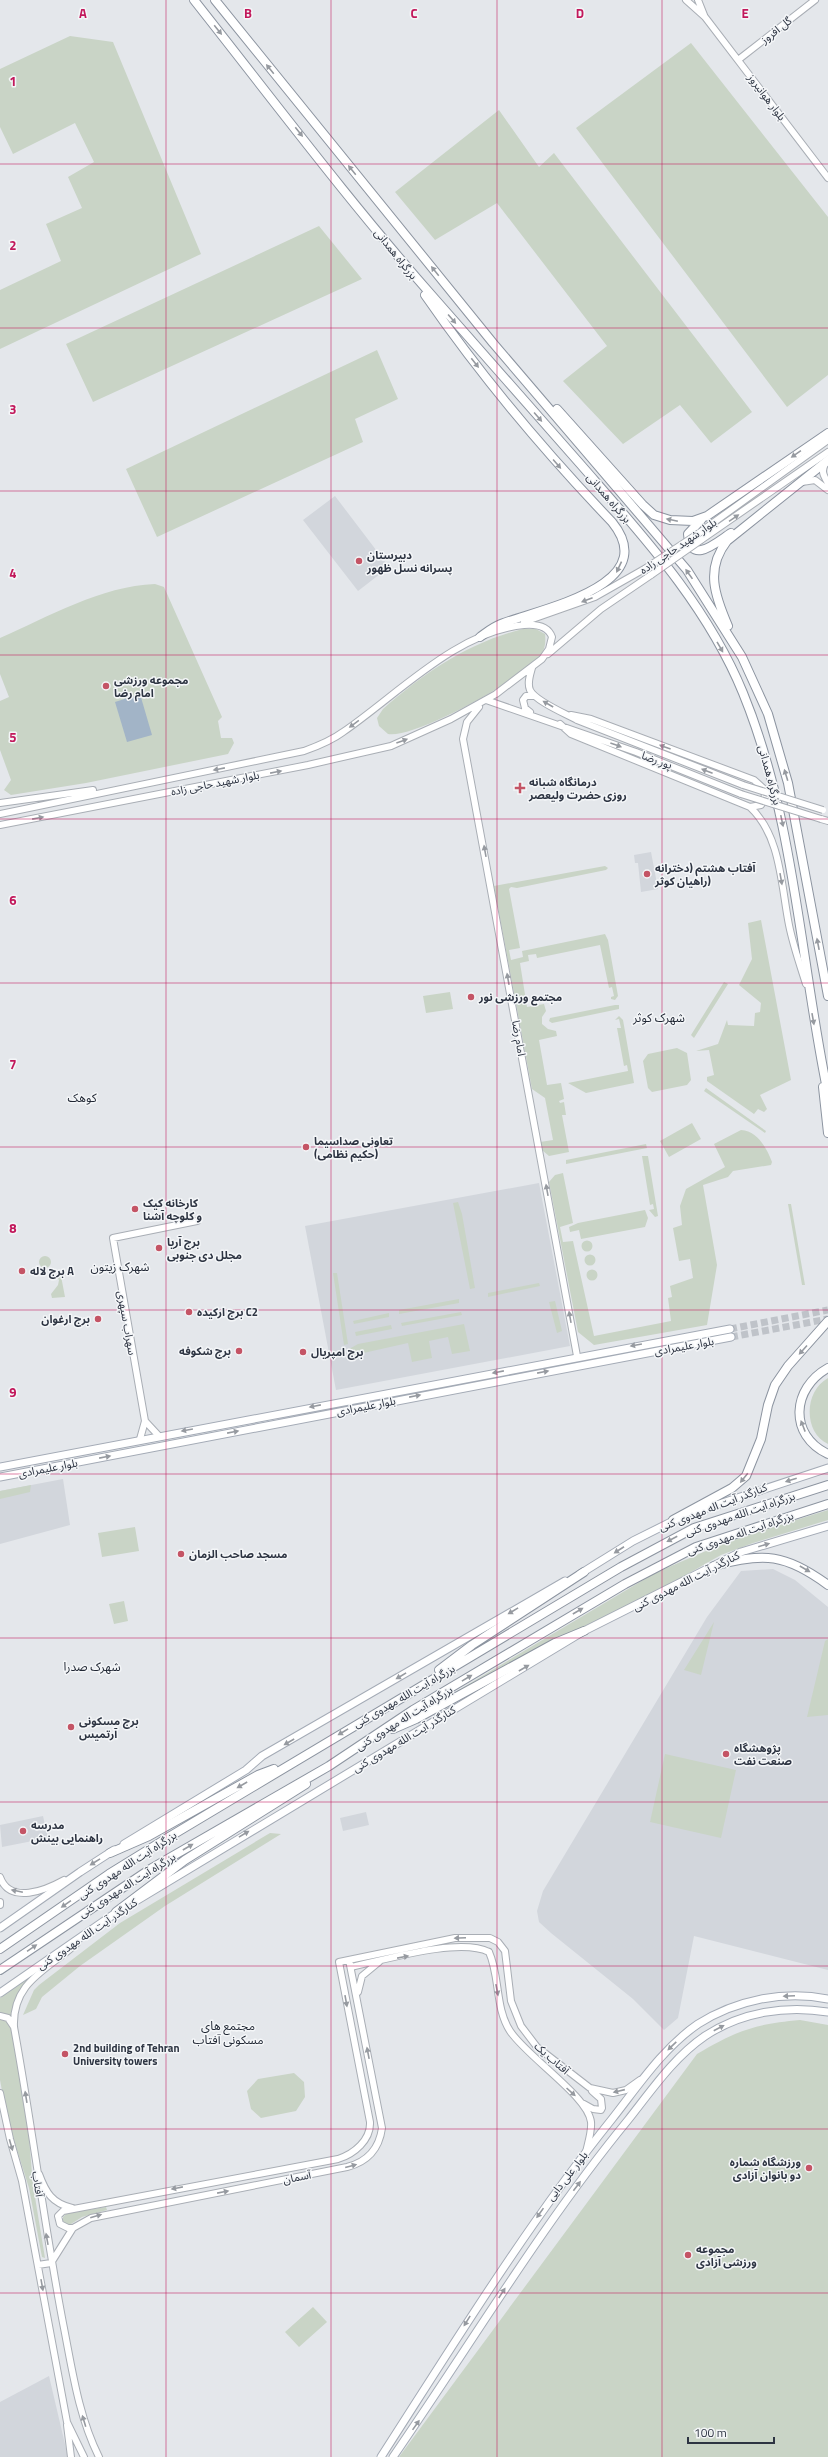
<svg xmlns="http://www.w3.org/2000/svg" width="828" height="2457" viewBox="0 0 828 2457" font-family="'Titillium Web','Noto Sans Arabic',sans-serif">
<rect width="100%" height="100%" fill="#e4e7eb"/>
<path fill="#d2d6dc" d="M335 496 389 567 358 591 303 520Z
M651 852 658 889 641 892 638 863H635L634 855Z
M539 1183 570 1346 336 1390 305 1226Z
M63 1479 70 1525 0 1544V1491Z
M773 1569 795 1580 828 1607V1970L694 1936 678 2018 664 2030 633 1999 551 1933 539 1922 537 1911 543 1891 707 1617 741 1571Z
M366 1812 369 1825 343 1831 340 1818Z
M43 1816 48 1838 2 1847 0 1825Z
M49 2376 68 2457H0V2402Z"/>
<path fill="#c9d4c6" d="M70 36 113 42 201 254 0 349V290L61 261 46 224 82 208 68 177 94 162 75 123 13 154 0 127V69Z
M691 43 828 217V375L787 407 576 128Z
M499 110 539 167 554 153 752 412 711 443 680 405 623 444 563 381 607 346 497 203 435 240 395 192Z
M319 226 362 279 93 402 66 344Z
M377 350 398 399 355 419 363 442 157 537 126 469Z
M155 584 164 587 222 717 218 721 221 738H232L234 743 228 754 86 783 11 795 4 790 11 780 0 750V701L9 697 0 674V638C48 617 101 586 155 584Z
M523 629H536L545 634C546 642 545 649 541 655 524 678 415 739 388 734L379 726 377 718 383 709C424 673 469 642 523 629Z
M605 866 608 868 606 870 517 888 511 887 509 889 520 948 509 950 511 960 523 957 522 951 605 934 608 940 618 996 615 1000 611 999V997L614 996 612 987 609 988 600 945 537 958 536 954 528 955 529 961 520 963 527 1007 544 1004 546 1011 542 1017V1024L548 1029 556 1031 557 1036 539 1040 547 1085 561 1083 564 1099 559 1101 560 1103 564 1102 566 1115H562L569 1152 549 1156 542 1150 540 1142 553 1140 545 1098 532 1089 494 886Z
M761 920 791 1080 760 1095 767 1109 764 1112 758 1109 754 1114 707 1081V1077L714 1075 709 1050 696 1051 718 1044 727 1020 728 1025 754 1026 755 1013 760 1012 761 1003 739 985 752 959 748 923Z
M724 982 728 984 694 1038 691 1035Z
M450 992 453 1009 426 1013 423 996Z
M615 1005H619V1009L552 1023 549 1021 550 1018Z
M619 1016 623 1020 634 1083 586 1093 568 1083 628 1071 627 1065 624 1066 617 1028H621L619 1019 615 1020Z
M677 1048 687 1053 691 1080 687 1085 652 1092 648 1088 643 1061 648 1054Z
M706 1088 766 1131 765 1133 704 1091Z
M692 1123 701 1139 669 1157 660 1141Z
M741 1130C758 1131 767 1149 772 1162L771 1165 733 1171 728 1177 703 1185 717 1265 707 1325 594 1345 578 1332 549 1182 555 1175 563 1173 573 1223 560 1227 563 1242 573 1241 594 1336 671 1321 668 1298 672 1297 670 1286 693 1278 690 1259 679 1261 673 1228 682 1225 680 1206 686 1189 725 1167 714 1144Z
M646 1144 647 1148 566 1164V1160Z
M642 1156H648L658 1216 655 1217 649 1210 654 1209 653 1204 650 1205Z
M458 1202 462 1214 475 1288 470 1289 453 1203Z
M788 1204H791L805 1285H802Z
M645 1210 648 1218 645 1227 581 1239 579 1230 570 1232 569 1227 578 1223Z
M581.5 1246a5.5 5.5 0 1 1 11 0a5.5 5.5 0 1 1-11 0Z
M584.5 1260a5.5 5.5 0 1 1 11 0a5.5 5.5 0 1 1-11 0Z
M39 1262a6 6 0 1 1 12 0a6 6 0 1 1-12 0Z
M586.5 1275a5.5 5.5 0 1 1 11 0a5.5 5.5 0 1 1-11 0Z
M50 1273 61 1276 65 1297 52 1298 51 1294 58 1285 59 1280 56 1276Z
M333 1273H337L348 1344 344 1345Z
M539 1283 540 1286 488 1297V1293Z
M459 1299V1303L399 1314V1310Z
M555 1301 562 1331 557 1333 549 1302Z
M461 1312 462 1315 402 1326 401 1323Z
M389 1313V1317L354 1324 353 1321Z
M464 1324 470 1351 452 1354 448 1337 429 1341 432 1358 412 1362 408 1343 350 1356 348 1354 349 1349 358 1344Z
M391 1325 392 1329 356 1336 355 1332Z
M828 1378V1444C804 1433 803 1392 828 1378Z
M31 1485 30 1492 0 1499V1491Z
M828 1510V1520L753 1543 721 1555 670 1584 565 1636 415 1716 655 1573 729 1541Z
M135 1527 139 1551 102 1557 98 1533Z
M124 1601 128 1621 114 1624 109 1604Z
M714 1622 701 1675 684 1670Z
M828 1639V1715L807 1717 825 1641Z
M665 1754 736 1770 721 1838 650 1822Z
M270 1833 281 1834 165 1906 80 1966 42 1997 36 2009 23 2015 34 1990 39 1985 120 1923Z
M59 1955C33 1975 17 1983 11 2017L0 2013V1998Z
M0 2019 6 2020 13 2033 28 2125 33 2185 45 2258 42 2257 29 2188 7 2118 0 2080Z
M800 2020 828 2025V2457H399L697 2054C736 2031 754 2024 800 2020Z
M294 2073 304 2082 305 2097 296 2111 261 2118 251 2109 247 2091 258 2079Z
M106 2207 107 2210 82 2217 71 2224H66L63 2221V2217L67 2213Z
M313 2307 327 2322 299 2347 285 2332Z"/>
<path fill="#a2b4c7" d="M140 694 152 735 127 742 115 702Z"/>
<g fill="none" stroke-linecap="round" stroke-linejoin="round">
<path stroke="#bfc3c9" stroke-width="7" stroke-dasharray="7 3.5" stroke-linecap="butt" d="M730 1329 828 1310
M731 1337 828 1319"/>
<g stroke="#a9aeb5" stroke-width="8">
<path id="secondary" d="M686 0 705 17 828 178
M698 0 704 15
M738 60 815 0
M826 463C820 471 824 476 828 483
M802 482 815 480 828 490
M699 533 828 440
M701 540 828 452
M524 622 595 597 646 568
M548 654 601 609 651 575
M532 668C530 675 527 683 530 690 535 701 566 714 577 720L743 785
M486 700 636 752 741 794
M479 707 467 722 463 739 577 1356
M530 712 525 708 523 700 526 696H534
M571 715 591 719 754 780 764 789 765 798 761 805 750 807
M560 724 571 734 750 807C781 836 781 885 789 925 793 945 800 965 806 984
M0 803 93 790
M0 814 304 751C318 746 331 741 343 732 396 696 457 631 524 625 536 624 548 626 552 637L549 649 542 659 496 694 451 719 391 746 308 765 0 825
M821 819 828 821
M145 1421 158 1435
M140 1439 145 1421 113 1238 197 1221
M0 1877C10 1905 46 1890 64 1880
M0 1902V1905
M77 1943C48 1970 12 1981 14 2027 32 2125 44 2224 63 2323 72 2368 78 2415 99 2457
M489 1952C500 1976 495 2008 510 2031 527 2057 588 2096 591 2122 592 2131 588 2143 586 2152
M351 1967C385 1960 459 1937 489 1952
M358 1992 362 1976 379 1962
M0 2016 8 2018 14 2027
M0 2093 10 2139 22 2181 67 2422 84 2457
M584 2104 593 2109 601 2110 602 2108 601 2099 592 2091
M39 2174C46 2193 52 2203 72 2208
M73 2228H68L60 2224 58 2216 63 2211 338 2159C354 2154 371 2140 370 2122L339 1962 455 1938H490L498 1942 505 1951 511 2001 521 2026 537 2047 590 2088 613 2093 626 2090 640 2080
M38 2265 51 2263 73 2228 91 2218 347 2167C367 2162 379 2150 382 2128L349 1960
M67 2425 71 2457"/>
</g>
<g stroke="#a4abb6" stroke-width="9">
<path id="primary" d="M0 1467 730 1329
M0 1477 731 1337
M692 1513 828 1468
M580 1574 633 1541 677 1519
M124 1844 246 1770 262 1756 565 1581
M136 1901 584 1631 741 1552 828 1526
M0 1928 80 1872 114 1850
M0 1993 120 1910
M381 2457C455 2342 526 2226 612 2119 638 2086 663 2048 698 2024 736 2000 784 1990 828 1999
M393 2457C471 2344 541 2226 628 2120 651 2091 674 2057 705 2036 741 2012 786 2005 828 2012"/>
</g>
<g stroke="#8c94a0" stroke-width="10">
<path id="highway" d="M194 0C273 100 350 203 435 299 484 355 533 410 582 466 643 536 707 605 743 693 795 820 800 960 828 1094
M215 0 493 343 687 570 742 657 768 714 788 783 828 996
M425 295C481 376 544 451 612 522 664 586 539 609 501 624 493 627 487 632 480 637
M557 409 643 505 654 515 670 520 693 521 707 516 828 433
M701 520 688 534C690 567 718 541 731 533
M728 626C715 596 705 569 727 541L828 460
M823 1087 828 1133
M828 1368C792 1388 788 1435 828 1454
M673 1520 732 1488 746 1476 761 1439 768 1405 775 1385 788 1366 828 1321
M714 1566C764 1552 786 1554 828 1585
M439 1670 472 1645 584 1572
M393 1729 416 1719 555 1643 584 1631
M110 1853 149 1836 258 1775 274 1769
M116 1912 185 1860 306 1784
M0 1949 109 1874 169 1837 621 1567 694 1528 828 1485
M0 1970 152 1868 329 1766 413 1710 625 1584 696 1547 828 1504"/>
</g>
<use href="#secondary" stroke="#fff" stroke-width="6"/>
<use href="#primary" stroke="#fff" stroke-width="7"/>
<use href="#highway" stroke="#fff" stroke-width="8"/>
<g stroke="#a9aeb5" stroke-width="8" stroke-linecap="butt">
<path id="secondary-bridge" d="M646 568 699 533
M651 575 701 540
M743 785 823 810
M741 794 821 819"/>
</g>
<use href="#secondary-bridge" stroke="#fff" stroke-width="6"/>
</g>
<defs><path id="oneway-solid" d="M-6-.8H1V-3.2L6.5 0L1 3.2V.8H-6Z"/></defs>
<g fill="#969aa0">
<use href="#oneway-solid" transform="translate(218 30) rotate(51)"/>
<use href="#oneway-solid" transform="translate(270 69) rotate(-129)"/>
<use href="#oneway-solid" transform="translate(299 132) rotate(52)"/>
<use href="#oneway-solid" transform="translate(352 170) rotate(-129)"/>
<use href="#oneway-solid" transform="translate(435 271) rotate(-129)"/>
<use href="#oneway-solid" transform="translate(452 319) rotate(49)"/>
<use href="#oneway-solid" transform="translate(475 363) rotate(52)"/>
<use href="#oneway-solid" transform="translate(538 417) rotate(49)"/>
<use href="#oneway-solid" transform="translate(796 454) rotate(145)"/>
<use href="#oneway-solid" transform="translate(557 464) rotate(49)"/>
<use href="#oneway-solid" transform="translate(734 518) rotate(-34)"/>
<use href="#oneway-solid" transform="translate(672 520) rotate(-168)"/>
<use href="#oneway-solid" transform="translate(619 567) rotate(115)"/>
<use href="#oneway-solid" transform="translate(689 574) rotate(-125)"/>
<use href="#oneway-solid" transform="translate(587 600) rotate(159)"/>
<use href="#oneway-solid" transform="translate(720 647) rotate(60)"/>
<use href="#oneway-solid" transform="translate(548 704) rotate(-150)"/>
<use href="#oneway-solid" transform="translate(354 724) rotate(144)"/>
<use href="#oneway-solid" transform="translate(402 741) rotate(-20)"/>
<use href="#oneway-solid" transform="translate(616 745) rotate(20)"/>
<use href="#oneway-solid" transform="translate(665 747) rotate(-160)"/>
<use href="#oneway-solid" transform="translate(219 769) rotate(169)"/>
<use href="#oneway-solid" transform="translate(707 771) rotate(-159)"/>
<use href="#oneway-solid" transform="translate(276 772) rotate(-11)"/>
<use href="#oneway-solid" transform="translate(786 775) rotate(-107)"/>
<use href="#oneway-solid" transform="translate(38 818) rotate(-11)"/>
<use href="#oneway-solid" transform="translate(782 821) rotate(78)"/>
<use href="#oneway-solid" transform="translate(485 851) rotate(-100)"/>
<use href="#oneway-solid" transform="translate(781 879) rotate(80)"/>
<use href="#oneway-solid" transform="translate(818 944) rotate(-101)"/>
<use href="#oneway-solid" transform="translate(508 979) rotate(-100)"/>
<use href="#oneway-solid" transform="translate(813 1019) rotate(80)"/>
<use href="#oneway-solid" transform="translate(547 1190) rotate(-100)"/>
<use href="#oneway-solid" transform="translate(570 1317) rotate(-100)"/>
<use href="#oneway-solid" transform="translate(636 1345) rotate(170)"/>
<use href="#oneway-solid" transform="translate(803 1350) rotate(132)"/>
<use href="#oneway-solid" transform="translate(498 1372) rotate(169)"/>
<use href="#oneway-solid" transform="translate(543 1372) rotate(-11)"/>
<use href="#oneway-solid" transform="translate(415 1396) rotate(-11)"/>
<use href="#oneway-solid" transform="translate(315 1406) rotate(169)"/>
<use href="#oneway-solid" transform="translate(803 1426) rotate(-111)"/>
<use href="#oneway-solid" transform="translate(187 1430) rotate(170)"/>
<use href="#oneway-solid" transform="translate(233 1432) rotate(-11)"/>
<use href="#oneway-solid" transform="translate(105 1457) rotate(-11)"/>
<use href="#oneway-solid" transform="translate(744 1478) rotate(129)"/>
<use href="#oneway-solid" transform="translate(791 1480) rotate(163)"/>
<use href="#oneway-solid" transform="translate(672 1539) rotate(152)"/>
<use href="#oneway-solid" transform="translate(764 1545) rotate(-16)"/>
<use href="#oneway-solid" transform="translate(619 1550) rotate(147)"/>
<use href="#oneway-solid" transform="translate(805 1569) rotate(30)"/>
<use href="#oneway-solid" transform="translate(513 1611) rotate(149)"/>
<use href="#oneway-solid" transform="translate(578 1611) rotate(-30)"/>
<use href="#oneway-solid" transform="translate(524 1668) rotate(-30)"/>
<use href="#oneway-solid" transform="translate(401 1676) rotate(149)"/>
<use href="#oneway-solid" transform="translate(467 1678) rotate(-31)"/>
<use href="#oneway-solid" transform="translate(343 1732) rotate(149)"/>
<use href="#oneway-solid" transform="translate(289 1742) rotate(150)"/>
<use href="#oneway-solid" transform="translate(242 1785) rotate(150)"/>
<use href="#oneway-solid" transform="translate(244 1834) rotate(-31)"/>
<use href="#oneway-solid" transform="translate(188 1847) rotate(-30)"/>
<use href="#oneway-solid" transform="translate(95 1862) rotate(148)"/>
<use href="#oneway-solid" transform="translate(17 1891) rotate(-168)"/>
<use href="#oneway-solid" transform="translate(66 1904) rotate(145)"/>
<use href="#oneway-solid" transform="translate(460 1938) rotate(177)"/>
<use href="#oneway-solid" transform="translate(32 1948) rotate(-34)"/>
<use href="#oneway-solid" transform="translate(403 1957) rotate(-11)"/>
<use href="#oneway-solid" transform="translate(497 1990) rotate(79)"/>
<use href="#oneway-solid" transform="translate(789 1996) rotate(177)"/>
<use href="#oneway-solid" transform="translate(346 2001) rotate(80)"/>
<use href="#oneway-solid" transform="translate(719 2028) rotate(-28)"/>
<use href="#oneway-solid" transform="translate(672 2046) rotate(136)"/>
<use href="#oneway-solid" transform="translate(368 2053) rotate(-101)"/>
<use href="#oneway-solid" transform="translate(619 2091) rotate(167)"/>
<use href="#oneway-solid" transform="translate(571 2092) rotate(42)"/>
<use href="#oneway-solid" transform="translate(26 2097) rotate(-99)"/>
<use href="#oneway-solid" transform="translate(11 2145) rotate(74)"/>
<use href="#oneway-solid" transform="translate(351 2166) rotate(-15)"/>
<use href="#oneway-solid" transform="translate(577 2186) rotate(-53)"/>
<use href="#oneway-solid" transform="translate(177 2188) rotate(169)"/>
<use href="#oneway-solid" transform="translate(223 2192) rotate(-11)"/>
<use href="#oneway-solid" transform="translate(540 2213) rotate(125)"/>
<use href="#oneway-solid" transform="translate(96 2216) rotate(-16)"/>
<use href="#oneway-solid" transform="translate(47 2239) rotate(-100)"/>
<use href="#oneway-solid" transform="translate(42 2285) rotate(80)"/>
<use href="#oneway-solid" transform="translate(502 2293) rotate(-57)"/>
<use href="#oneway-solid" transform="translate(467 2321) rotate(122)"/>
<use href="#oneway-solid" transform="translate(84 2421) rotate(-107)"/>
<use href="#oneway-solid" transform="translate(416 2425) rotate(-55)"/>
</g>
<path fill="none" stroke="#c2185b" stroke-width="1" stroke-opacity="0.55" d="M166 0V2457M331 0V2457M497 0V2457M662 0V2457M0 164H828M0 328H828M0 491H828M0 655H828M0 819H828M0 983H828M0 1147H828M0 1310H828M0 1474H828M0 1638H828M0 1802H828M0 1966H828M0 2129H828M0 2293H828"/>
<g fill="#c45465" stroke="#f4f6f8" stroke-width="1.5">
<circle cx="359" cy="561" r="4"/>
<circle cx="106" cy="686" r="4"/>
<path d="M518 782h4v4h4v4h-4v4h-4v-4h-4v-4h4z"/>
<circle cx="647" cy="874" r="4"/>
<circle cx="471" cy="997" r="4"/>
<circle cx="306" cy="1147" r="4"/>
<circle cx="135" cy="1209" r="4"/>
<circle cx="159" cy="1248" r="4"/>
<circle cx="22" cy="1271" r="4"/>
<circle cx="189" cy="1312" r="4"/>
<circle cx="98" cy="1319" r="4"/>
<circle cx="239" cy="1351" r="4"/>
<circle cx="303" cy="1352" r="4"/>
<circle cx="181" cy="1554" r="4"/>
<circle cx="71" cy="1727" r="4"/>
<circle cx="726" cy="1754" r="4"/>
<circle cx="23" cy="1831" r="4"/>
<circle cx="65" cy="2054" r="4"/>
<circle cx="809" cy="2168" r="4"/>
<circle cx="688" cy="2255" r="4"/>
</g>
<g text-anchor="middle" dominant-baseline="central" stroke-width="3" stroke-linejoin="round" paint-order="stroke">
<g font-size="11" fill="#2d3442" stroke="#f4f6f8">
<text transform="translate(776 30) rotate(-38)">گل افروز</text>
<text transform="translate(767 97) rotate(53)">بلوار هوانیروز</text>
<text transform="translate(396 254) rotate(51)">بزرگراه همدانی</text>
<text transform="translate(609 498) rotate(49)">بزرگراه همدانی</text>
<text transform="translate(678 546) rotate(-34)">بلوار شهید حاجی زاده</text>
<text transform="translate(657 760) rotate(20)">پور رضا</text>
<text transform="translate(770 775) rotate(75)">بزرگراه همدانی</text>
<text transform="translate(215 783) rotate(-11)">بلوار شهید حاجی زاده</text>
<text transform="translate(519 1038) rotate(80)">امام رضا</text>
<text transform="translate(127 1323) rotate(80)">سهراب سپهری</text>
<text transform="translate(684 1346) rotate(-10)">بلوار علیمرادی</text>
<text transform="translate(366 1406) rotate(-11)">بلوار علیمرادی</text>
<text transform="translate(48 1468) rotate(-11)">بلوار علیمرادی</text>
<text transform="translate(713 1507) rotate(-21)">کنارگذر آیت اله مهدوی کنی</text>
<text transform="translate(740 1514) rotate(-19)">بزرگراه آیت الله مهدوی کنی</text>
<text transform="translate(740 1533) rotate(-19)">بزرگراه آیت اله مهدوی کنی</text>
<text transform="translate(686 1581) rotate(-27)">کنارگذر آیت الله مهدوی کنی</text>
<text transform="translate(404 1696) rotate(-30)">بزرگراه آیت الله مهدوی کنی</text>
<text transform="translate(404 1718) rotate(-32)">بزرگراه آیت اله مهدوی کنی</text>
<text transform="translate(404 1739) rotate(-31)">کنارگذر آیت الله مهدوی کنی</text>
<text transform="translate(127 1865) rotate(-33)">بزرگراه آیت الله مهدوی کنی</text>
<text transform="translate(127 1885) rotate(-32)">بزرگراه آیت اله مهدوی کنی</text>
<text transform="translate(87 1934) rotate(-34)">کنارگذر آیت الله مهدوی کنی</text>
<text transform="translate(552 2058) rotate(41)">آفتاب یک</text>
<text transform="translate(567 2176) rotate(-52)">بلوار علی دایی</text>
<text transform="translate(297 2177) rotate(-11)">آسمان</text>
<text transform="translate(38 2184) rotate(82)">آفتاب</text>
</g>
<g font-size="11" font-weight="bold" fill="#2d3442" stroke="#f4f6f8" text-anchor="start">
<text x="367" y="555">دبیرستان<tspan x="367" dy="13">پسرانه نسل ظهور</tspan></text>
<text x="114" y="680">مجموعه ورزشی<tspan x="114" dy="13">امام رضا</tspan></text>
<text x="529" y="782">درمانگاه شبانه<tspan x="529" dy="13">روزی حضرت ولیعصر</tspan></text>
<text x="655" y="868">آفتاب هشتم (دخترانه<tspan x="655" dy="13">راهیان کوثر)</tspan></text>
<text x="479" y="997">مجتمع ورزشی نور</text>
<text x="314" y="1141">تعاونی صداسیما<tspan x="314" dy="13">(حکیم نظامی)</tspan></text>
<text x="143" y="1203">کارخانه کیک<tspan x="143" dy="13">و کلوچه آشنا</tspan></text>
<text x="167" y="1242">برج آریا<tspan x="167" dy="13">مجلل دی جنوبی</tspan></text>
<text x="30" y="1271">برج لاله A</text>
<text x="197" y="1312">برج ارکیده C2</text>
<text x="90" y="1319" text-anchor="end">برج ارغوان</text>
<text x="231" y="1351" text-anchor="end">برج شکوفه</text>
<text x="311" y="1352">برج امپریال</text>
<text x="189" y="1554">مسجد صاحب الزمان</text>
<text x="79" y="1721">برج مسکونی<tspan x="79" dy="13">آرتمیس</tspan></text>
<text x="734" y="1748">پژوهشگاه<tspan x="734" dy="13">صنعت نفت</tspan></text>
<text x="31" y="1825">مدرسه<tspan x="31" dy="13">راهنمایی بینش</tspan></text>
<text x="73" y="2048">2nd building of Tehran<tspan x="73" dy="13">University towers</tspan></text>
<text x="801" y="2162" text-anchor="end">ورزشگاه شماره<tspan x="801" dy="13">دو بانوان آزادی</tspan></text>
<text x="696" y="2249">مجموعه<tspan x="696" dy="13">ورزشی آزادی</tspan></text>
</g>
<g font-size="12" fill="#1f2633" stroke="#f4f6f8">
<text x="659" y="1017">شهرک کوثر</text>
<text x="82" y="1097">کوهک</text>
<text x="120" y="1266">شهرک زیتون</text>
<text x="92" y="1666">شهرک صدرا</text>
<text x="228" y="2025">مجتمع های<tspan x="228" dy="14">مسکونی آفتاب</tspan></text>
</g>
</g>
<g font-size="13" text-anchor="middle" font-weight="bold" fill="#c2185b" stroke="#f4f6f8" stroke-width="3" stroke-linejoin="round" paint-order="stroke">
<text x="83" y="18">A</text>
<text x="248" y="18">B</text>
<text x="414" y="18">C</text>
<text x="580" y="18">D</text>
<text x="745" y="18">E</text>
<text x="13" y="86">1</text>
<text x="13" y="250">2</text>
<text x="13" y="414">3</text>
<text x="13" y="578">4</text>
<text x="13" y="742">5</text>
<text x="13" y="905">6</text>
<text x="13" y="1069">7</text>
<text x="13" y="1233">8</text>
<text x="13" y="1397">9</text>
</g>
<path d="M688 2437v6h86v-6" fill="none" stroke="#2d3442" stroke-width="2"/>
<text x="694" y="2437" font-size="12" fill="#2d3442" stroke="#f4f6f8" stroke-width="3" paint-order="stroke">100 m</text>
</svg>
